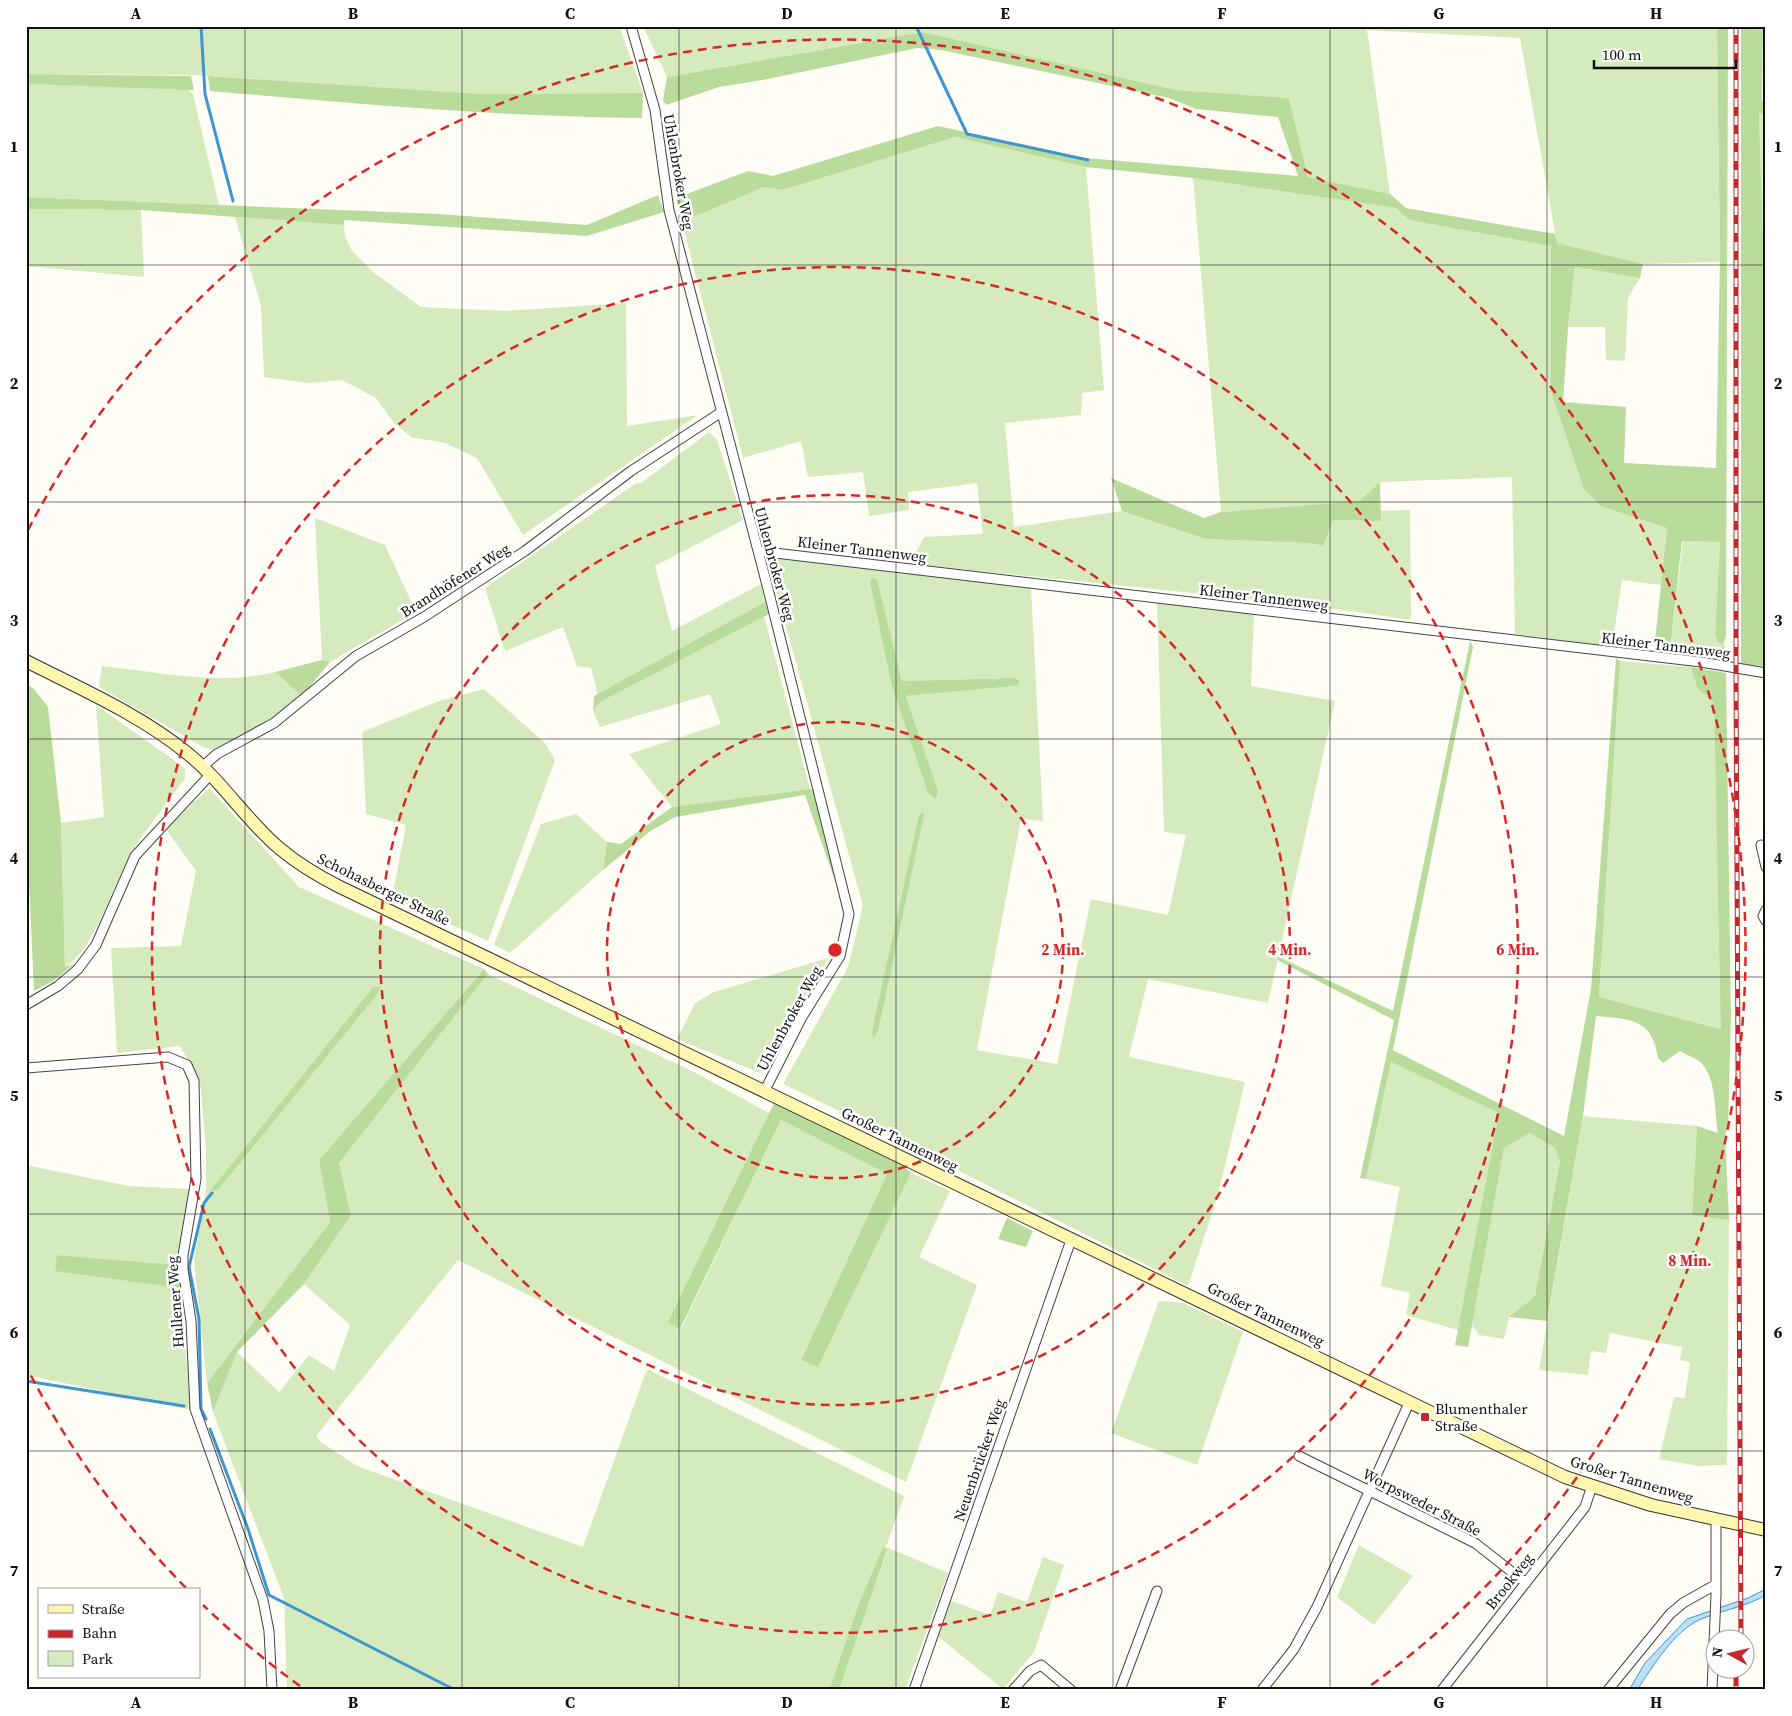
<svg xmlns="http://www.w3.org/2000/svg" width="1792" height="1716" viewBox="0 0 1792 1716" font-family="'Source Serif 4',serif">
<rect width="100%" height="100%" fill="#fffdf5"/>
<path fill="#d5ebbd" fill-rule="evenodd" d="M26 26H619L643 93 482 94 195 75 26 74Z
M643 26H1717L1720 262 1643 264 1557 243 1520 38 1367 30 1390 194 1308 177 1289 98 1176 90 923 32 667 77Z
M26 84 187 89 193 94 219 205 26 197Z
M1759 112 1766 114V335Z
M955 137 1086 167 1104 390 1082 393 1081 415 1005 423 1014 527 1122 511 1206 539 1310 543 1322 546 1333 520 1380 521V511L1410 510 1411 620 1300 604 910 564 924 537 983 534 977 483 908 492 909 510 869 516 863 472 808 477 801 441 743 458 682 222 764 187 783 190Z
M1193 178 1396 208 1409 220 1551 246V391L1600 506 1667 528 1661 585 1622 580 1612 647 1515 634 1512 477 1380 482 1359 501 1221 512Z
M26 209 141 210 144 277 26 266Z
M235 217 344 225 345 236 352 251 373 272 421 307 506 311 626 303 627 426 698 415 523 535 477 458 445 443 411 437 394 423 376 398 342 380 308 383 264 377 261 306Z
M1575 267 1640 278 1628 298 1625 361 1606 360 1605 327H1568Z
M709 432 717 440 743 520 655 566 672 631 761 584 765 602 598 695 591 668 577 666 563 627 505 651 485 588 635 484 641 483Z
M315 518 385 545 416 612 330 662 322 660Z
M1683 541 1720 542 1715 635 1720 644 1724 642 1729 663 1670 651Z
M767 557 1031 588 1043 821 1021 819 977 1050 1057 1064 1091 899 1168 915 1186 835 1164 832 1157 602 1254 614 1251 686 1335 701 1268 1003 1148 979 1129 1057 1245 1082 1217 1198 1188 1286 961 1172 954 1166 783 1084 848 967 863 906ZM872 577 877 579 902 681 1014 678 1020 681 1016 686 906 696 938 791 936 800 928 793 892 687 870 583ZM923 812 878 1032 873 1037Z
M764 616 810 789 672 807 629 754 721 724 710 694 600 727 593 711 600 702Z
M1620 661 1691 667 1697 688 1714 703 1722 1029 1599 997Z
M102 666C158 672 220 686 275 672L302 696 268 720 216 751 203 747 99 687Z
M484 689 546 744 555 760 488 941 392 898 406 825 366 814 362 732 439 701Z
M96 705 185 768V778C168 803 147 827 131 853 113 883 95 950 65 967L61 823 104 817Z
M209 788 299 887 484 969 319 1160 330 1222 207 1383 194 1260 206 1190V1149L200 1082 180 1046 117 1053 111 948 181 946 196 871 166 829ZM380 986 376 996 219 1189 211 1190 373 987Z
M576 814 607 842 603 870 510 953 494 945 541 824Z
M828 958 760 1073 677 1039 695 1003 714 992Z
M488 974 700 1075 769 1113 669 1322 681 1329 781 1120 887 1174 801 1360 818 1366 911 1173 950 1191 919 1257 977 1285 906 1482 458 1260 316 1436 321 1442 357 1466 583 1547 647 1369 904 1496 886 1547 948 1573 905 1690H839L887 1551 883 1548 859 1603 829 1690H287L284 1598 213 1412 237 1352 279 1392 309 1355 334 1371 350 1325 304 1284 351 1215 339 1163Z
M1391 1062 1500 1113 1458 1330 1406 1315 1410 1293 1381 1286 1400 1187 1366 1179Z
M1583 1116 1697 1126 1692 1215 1729 1220 1727 1465 1698 1466 1659 1459 1674 1397 1685 1398 1690 1362 1680 1360 1682 1347 1610 1333 1606 1353 1591 1351 1588 1375 1539 1370Z
M1530 1133 1555 1148 1560 1161 1535 1296 1509 1317 1504 1339 1479 1335 1472 1325 1504 1148Z
M26 1165 128 1186 190 1189 179 1265 58 1255 55 1270 180 1288 191 1410 26 1375Z
M1159 1301 1184 1303 1243 1332 1197 1465 1111 1433Z
M1359 1545 1413 1576 1374 1625 1337 1597Z
M1043 1557 1064 1565 1034 1652 1003 1689 936 1635 949 1600 990 1615 998 1592 1027 1602Z"/>
<path fill="#b9dc9c" d="M1717 26H1728L1726 636 1724 642 1720 644 1715 636 1720 542 1682 541 1670 651H1654L1667 528 1600 506 1584 489 1551 391V246L1409 220 1396 208 1193 178 1086 167 955 137 783 190 764 187 682 222 676 198 748 171 773 176 938 126 1086 158 1298 176 1278 117 1196 109 1169 98 941 50 917 48 763 80 719 87 666 105 663 100 667 77 923 32 1176 90 1289 98 1308 177 1390 194 1406 208 1555 234 1557 243 1643 264 1640 278 1575 267 1568 327 1563 402 1626 407 1624 463 1716 468 1720 259Z
M1741 26H1763L1762 101 1766 102V114L1759 113 1766 335V619L1763 666 1741 665Z
M26 74 191 76 194 90 26 84Z
M208 76 482 94 643 93 642 118C497 117 354 103 210 91Z
M658 195 664 212 587 236 344 220V225L141 210 26 209V197L439 214 587 225Z
M1111 478 1204 518 1221 512 1359 501 1380 482 1381 521 1333 520 1323 546 1310 543 1206 539 1122 511Z
M872 577 877 579 902 681 1014 678 1020 681 1016 686 906 696 938 791 936 800 928 793 892 687 870 583Z
M765 602 769 614 600 702 593 711 594 696Z
M1470 641 1473 647 1393 1050 1564 1136 1591 989 1616 658 1620 661 1599 997 1721 1029 1714 703 1697 688 1691 667 1726 673 1731 1016 1728 1127 1725 1135 1729 1220 1692 1215 1697 1126 1718 1133C1714 1111 1717 1083 1703 1065 1699 1059 1686 1055 1680 1051L1663 1063 1658 1058C1653 1019 1630 1019 1596 1016L1583 1116 1547 1321 1509 1317 1535 1296 1560 1161 1555 1148 1530 1133 1504 1148 1468 1347 1455 1345 1499 1113 1391 1062 1366 1179 1360 1178 1394 1020 1279 961 1277 956 1393 1011Z
M322 660 330 662 302 696 275 672Z
M26 684 34 689 48 707 61 823 65 967 75 963 53 981 34 991 26 816Z
M810 789 818 792 837 881H835L805 795 675 817 649 832 603 870 607 842 621 844 672 807Z
M923 812 924 815 878 1032 873 1038 872 1031 919 815Z
M484 969 488 974 339 1163 351 1215 304 1284 237 1352 213 1412 207 1383 330 1222 319 1160Z
M381 986 376 996 219 1189 210 1191 373 987Z
M775 1101 902 1164 911 1173 818 1367 801 1360 887 1174 781 1120 680 1329 668 1322Z
M1007 1218 1033 1231 1026 1247 998 1239Z
M57 1255 179 1265 180 1288 55 1271Z
M883 1547 887 1550 839 1690H829L859 1603Z"/>
<path fill="#b9e0f7" stroke="#3f96cf" d="M1766 1589V1595C1745 1607 1723 1610 1701 1619 1674 1631 1653 1666 1637 1690H1629L1645 1663 1687 1619 1748 1598Z"/>
<g fill="none" stroke-linecap="round" stroke-linejoin="round">
<path stroke="#3f96cf" stroke-width="3" d="M201 26 205 94 233 201
M916 26 967 134 1088 160
M26 1381 184 1406
M206 1419 201 1409 199 1319 189 1267 204 1203 212 1193
M210 1429 248 1529 269 1595 455 1690"/>
<g stroke="#444" stroke-width="11">
<path id="street" d="M631 26 655 110 669 210 768 589 849 914 840 956 802 1017 764 1092
M758 551 1701 662 1766 673
M202 767 217 754 274 723 356 656 424 617 525 551 631 471 720 413
M1761 845 1766 867
M1766 910 1763 916 1766 921
M26 1005 58 986 78 969 96 945 135 856 210 775
M26 1068 168 1057 187 1065 194 1081 196 1179 183 1255V1269L191 1321 195 1409 263 1600 269 1631 272 1690
M1299 1456 1475 1543 1526 1583
M914 1690 1071 1240
M1013 1690 1030 1671 1041 1665 1071 1690
M1120 1690 1157 1591
M1262 1690 1294 1649 1317 1607 1409 1403
M1442 1690 1585 1507 1592 1486
M1608 1690 1670 1614 1683 1603 1715 1585
M1712 1690 1716 1595V1521"/>
</g>
<g stroke="#333" stroke-width="14">
<path id="secondary" d="M26 661C81 689 139 714 187 753 222 781 246 820 279 848 298 864 318 876 340 887L1565 1477 1651 1505 1766 1530"/>
</g>
<use href="#street" stroke="#fff" stroke-width="9"/>
<use href="#secondary" stroke="#fff6b0" stroke-width="12"/>
<g stroke="#c4262e" stroke-width="5">
<path id="rail" d="M1736 26V677L1741 1638
M1736 1668V1690"/>
</g>
<use href="#rail" stroke="#fff" stroke-width="3" stroke-dasharray="9" stroke-linecap="butt"/>
</g>
<path fill="none" stroke="#111" stroke-width="1" stroke-opacity="0.55" d="M245 26V1690M462 26V1690M679 26V1690M896 26V1690M1113 26V1690M1330 26V1690M1547 26V1690M26 265H1766M26 502H1766M26 739H1766M26 977H1766M26 1214H1766M26 1451H1766"/>
<g fill="none" stroke="#d62828" stroke-width="2.5" stroke-dasharray="9 6">
<circle cx="835" cy="950" r="228"/>
<circle cx="835" cy="950" r="455"/>
<circle cx="835" cy="950" r="683"/>
<path d="M300 1686A910 910 0 0 1 203 1605M186 1588A910 910 0 0 1 28 1370M28 530A910 910 0 1 1 1370 1686"/>
</g>
<rect fill="#c4262e" stroke="#fff" stroke-width="2" x="1420" y="1412" width="10" height="10" rx="2.5"/>
<g text-anchor="middle" dominant-baseline="central" stroke-width="5" stroke-linejoin="round" paint-order="stroke">
<g font-size="15" fill="#111" stroke="#fff">
<text transform="translate(679 172) rotate(80)">Uhlenbroker Weg</text>
<text transform="translate(862 549) rotate(7)">Kleiner Tannenweg</text>
<text transform="translate(775 564) rotate(75)">Uhlenbroker Weg</text>
<text transform="translate(455 580) rotate(-32)">Brandhöfener Weg</text>
<text transform="translate(1264 597) rotate(7)">Kleiner Tannenweg</text>
<text transform="translate(1666 645) rotate(7)">Kleiner Tannenweg</text>
<text transform="translate(384 889) rotate(26)">Schohasberger Straße</text>
<text transform="translate(789 1018) rotate(-61)">Uhlenbroker Weg</text>
<text transform="translate(900 1139) rotate(26)">Großer Tannenweg</text>
<text transform="translate(175 1302) rotate(-94)">Hullener Weg</text>
<text transform="translate(1266 1314) rotate(26)">Großer Tannenweg</text>
<text transform="translate(979 1460) rotate(-71)">Neuenbrücker Weg</text>
<text transform="translate(1632 1479) rotate(17)">Großer Tannenweg</text>
<text transform="translate(1422 1502) rotate(27)">Worpsweder Straße</text>
<text transform="translate(1509 1581) rotate(-52)">Brookweg</text>
</g>
<g font-size="15" fill="#111" stroke="#fff" text-anchor="start">
<text x="1435" y="1408">Blumenthaler<tspan x="1435" dy="17">Straße</tspan></text>
</g>
</g>
<circle cx="835" cy="950" r="8" fill="#d62828" stroke="#fff" stroke-width="2.5"/>
<g font-size="15" text-anchor="middle" font-weight="bold" fill="#d62828" stroke="#fff" stroke-width="5" stroke-linejoin="round" paint-order="stroke">
<text x="1063" y="955">2 Min.</text>
<text x="1290" y="955">4 Min.</text>
<text x="1518" y="955">6 Min.</text>
<text x="1690" y="1266">8 Min.</text>
</g>
<rect width="1792" height="1716" fill="none" stroke="#ffffff" stroke-width="55"/>
<rect x="38" y="1588" width="162" height="90" fill="#ffffff" stroke="#a0a0a0"/>
<rect x="48" y="1605" width="25" height="8" fill="#fff6b0" stroke="#a0a0a0"/>
<text x="82" y="1614" font-size="15" fill="#111111">Straße</text>
<rect x="48" y="1630" width="25" height="8" fill="#c4262e" stroke="#a0a0a0"/>
<text x="82" y="1638" font-size="15" fill="#111111">Bahn</text>
<rect x="48" y="1651" width="25" height="15" fill="#d5ebbd" stroke="#a0a0a0"/>
<text x="82" y="1664" font-size="15" fill="#111111">Park</text>
<g transform="translate(1730 1654) rotate(278)"><circle r="24" fill="#ffffff" stroke="#a0a0a0"/>
<path d="M0-4L9 19L0 12L-9 19Z" fill="#c4262e"/>
<text y="-8" font-size="14" font-weight="bold" text-anchor="middle" fill="#111111">N</text>
</g>
<path d="M1594 60v8h142v-8" fill="none" stroke="#111111" stroke-width="2.5"/>
<text x="1602" y="60" font-size="15" fill="#111111" stroke="#ffffff" stroke-width="4" paint-order="stroke">100 m</text>
<rect x="28" y="28" width="1736" height="1660" fill="none" stroke="#111" stroke-width="2"/>
<g font-size="16" text-anchor="middle" font-weight="bold" fill="#111">
<text x="136" y="19">A</text>
<text x="353" y="19">B</text>
<text x="570" y="19">C</text>
<text x="787" y="19">D</text>
<text x="1005" y="19">E</text>
<text x="1222" y="19">F</text>
<text x="1439" y="19">G</text>
<text x="1656" y="19">H</text>
<text x="14" y="152">1</text>
<text x="1778" y="152">1</text>
<text x="14" y="389">2</text>
<text x="1778" y="389">2</text>
<text x="14" y="626">3</text>
<text x="1778" y="626">3</text>
<text x="14" y="864">4</text>
<text x="1778" y="864">4</text>
<text x="14" y="1101">5</text>
<text x="1778" y="1101">5</text>
<text x="14" y="1338">6</text>
<text x="1778" y="1338">6</text>
<text x="14" y="1576">7</text>
<text x="1778" y="1576">7</text>
<text x="136" y="1708">A</text>
<text x="353" y="1708">B</text>
<text x="570" y="1708">C</text>
<text x="787" y="1708">D</text>
<text x="1005" y="1708">E</text>
<text x="1222" y="1708">F</text>
<text x="1439" y="1708">G</text>
<text x="1656" y="1708">H</text>
</g>
</svg>
